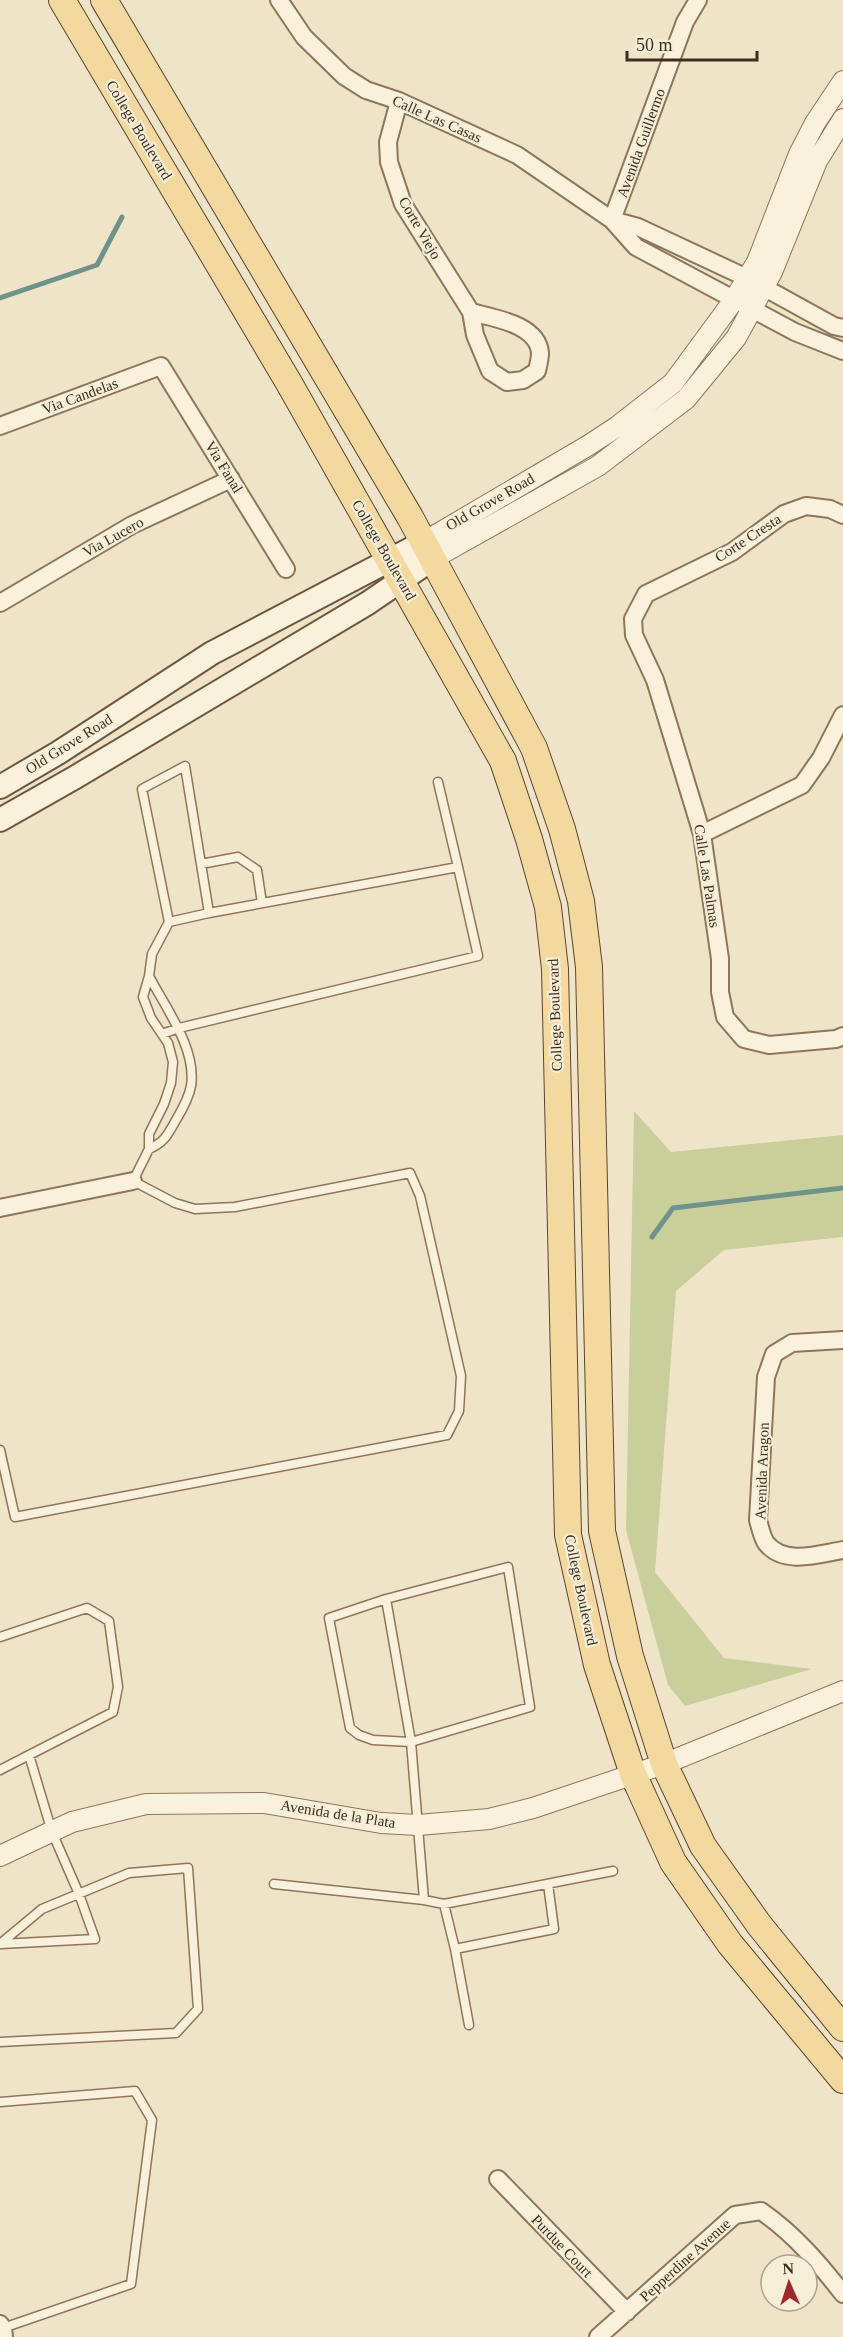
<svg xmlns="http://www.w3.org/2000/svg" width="843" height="2337" viewBox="0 0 843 2337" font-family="'Times New Roman',serif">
<rect width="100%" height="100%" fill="#f0e4c8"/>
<path fill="#c9cf9b" d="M634 1111 671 1152 843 1135V1237L724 1250 676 1291 655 1572 724 1658 812 1669 685 1706 668 1685 626 1530Z"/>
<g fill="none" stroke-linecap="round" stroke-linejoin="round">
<path stroke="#6f938a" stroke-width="5" d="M0 298 97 265 122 217
M652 1237 673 1208 843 1188"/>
<g stroke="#8d765c" stroke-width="11">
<path id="service" d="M438 782 458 867
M201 864 238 857 257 870 262 903
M149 976 152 954 169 922 142 789 185 766 209 913 169 922
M162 1034 179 1028 478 956 458 867 209 913
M0 1450 15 1517 447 1435 459 1411 461 1376 420 1196 410 1173 235 1207 195 1209 175 1203 133 1181 149 1149V1134L164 1104 171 1083 173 1062 168 1043 151 1018 143 997 149 976C165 1007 197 1049 191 1086 189 1097 182 1110 176 1120 168 1134 165 1142 149 1149
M386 1599 329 1618 350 1728 359 1735 373 1740 411 1742 530 1707 508 1567 386 1599 411 1742 424 1900 444 1904 613 1871
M0 1637 87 1608 109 1621 118 1687 113 1712 0 1770
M274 1884 424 1900
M444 1904 455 1949 554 1929 548 1884
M0 1944 42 1909 129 1873 188 1868 198 2009 176 2033 0 2042
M1 1944 95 1939 79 1894 52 1832 29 1755
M455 1949 469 2025
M0 2102 135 2091 152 2120 131 2284 3 2328"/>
</g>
<g stroke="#8d765c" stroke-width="20">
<path id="minor" d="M279 0 304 37 344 76 366 90 399 101 517 155 612 220 685 22 698 0
M399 101 388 142 389 162 403 204 471 312 475 335 490 371 507 382 523 380 537 371C538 366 540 359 540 353 538 324 493 318 471 312
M843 328 834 326 747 278 638 227 612 220 636 247 795 332 843 351
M0 426 161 366 286 569
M843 515 830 509 806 506 784 514 732 552 646 594 633 619 634 635 655 680 702 834 720 959V992L725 1017 744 1039 769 1045 836 1039 843 1036
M0 603 132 525 231 479
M702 834 802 785 821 758 843 715
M0 1208 133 1181
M843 1340 792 1343 774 1354 766 1377 758 1520C760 1527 762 1537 766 1543 784 1566 819 1554 843 1550
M498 2179 627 2312
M0 2324 3 2328 4 2337
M598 2337 735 2215 761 2211C794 2234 819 2263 843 2294"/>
</g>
<g stroke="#8d765c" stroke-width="22">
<path id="tertiary" d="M424 542 589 445 618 426 673 383 734 300 757 262 799 154 815 123 843 81
M434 558 598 466 686 399 736 338 772 272 817 161 843 119
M0 1856 72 1822 146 1804 264 1803 381 1823 418 1825 489 1819 533 1808 664 1764 843 1691"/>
</g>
<g stroke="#6f573f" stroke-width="26">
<path id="secondary" d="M0 787 58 753 212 653 424 542
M0 820 74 778 368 603 434 558"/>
</g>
<g stroke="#5b4430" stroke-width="28">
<path id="primary" d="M62 0 289 383 503 761 529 839 548 907 555 969 568 1535 597 1665 633 1774 673 1862 730 1944 843 2080
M104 0 410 517 534 748 562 829 581 901 589 967 602 1531 630 1656 664 1764 703 1846 760 1926 843 2028"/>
</g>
<use href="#service" stroke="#faf1dc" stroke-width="8"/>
<use href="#minor" stroke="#faf1dc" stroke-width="16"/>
<use href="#tertiary" stroke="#faf1dc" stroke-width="20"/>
<use href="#secondary" stroke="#faf1dc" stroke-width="22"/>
<use href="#primary" stroke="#f3d9a0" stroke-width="26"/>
</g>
<g text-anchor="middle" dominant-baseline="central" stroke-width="4.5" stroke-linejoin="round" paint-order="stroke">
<g font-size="15" fill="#3d2e20" stroke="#f7eed8">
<text transform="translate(437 119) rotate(24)">Calle Las Casas</text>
<text transform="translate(139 130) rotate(59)">College Boulevard</text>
<text transform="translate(641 143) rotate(-70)">Avenida Guillermo</text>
<text transform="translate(420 228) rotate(60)">Corte Viejo</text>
<text transform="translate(80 396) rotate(-20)">Via Candelas</text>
<text transform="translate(224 467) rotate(58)">Via Fanal</text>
<text transform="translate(490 502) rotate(-30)">Old Grove Road</text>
<text transform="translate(113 537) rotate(-29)">Via Lucero</text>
<text transform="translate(748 538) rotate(-33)">Corte Cresta</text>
<text transform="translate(384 550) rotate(60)">College Boulevard</text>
<text transform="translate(69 744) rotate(-32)">Old Grove Road</text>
<text transform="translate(707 876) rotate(81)">Calle Las Palmas</text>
<text transform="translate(555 1015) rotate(-92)">College Boulevard</text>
<text transform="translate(762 1471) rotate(-88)">Avenida Aragon</text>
<text transform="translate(581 1590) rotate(78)">College Boulevard</text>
<text transform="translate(338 1814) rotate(9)">Avenida de la Plata</text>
<text transform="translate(562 2246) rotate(46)">Purdue Court</text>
<text transform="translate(685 2260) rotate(-42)">Pepperdine Avenue</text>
</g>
</g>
<g transform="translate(789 2283) rotate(357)"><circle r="28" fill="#f7eed8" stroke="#ada18e" stroke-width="1.5"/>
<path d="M0-4.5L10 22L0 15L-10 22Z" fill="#9e2a2b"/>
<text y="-9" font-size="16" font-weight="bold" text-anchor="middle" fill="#3d2e20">N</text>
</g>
<path d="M627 51v9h130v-9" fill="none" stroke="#3d2e20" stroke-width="3"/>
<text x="636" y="51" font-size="18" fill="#3d2e20" stroke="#f7eed8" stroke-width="4.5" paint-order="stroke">50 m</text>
</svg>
